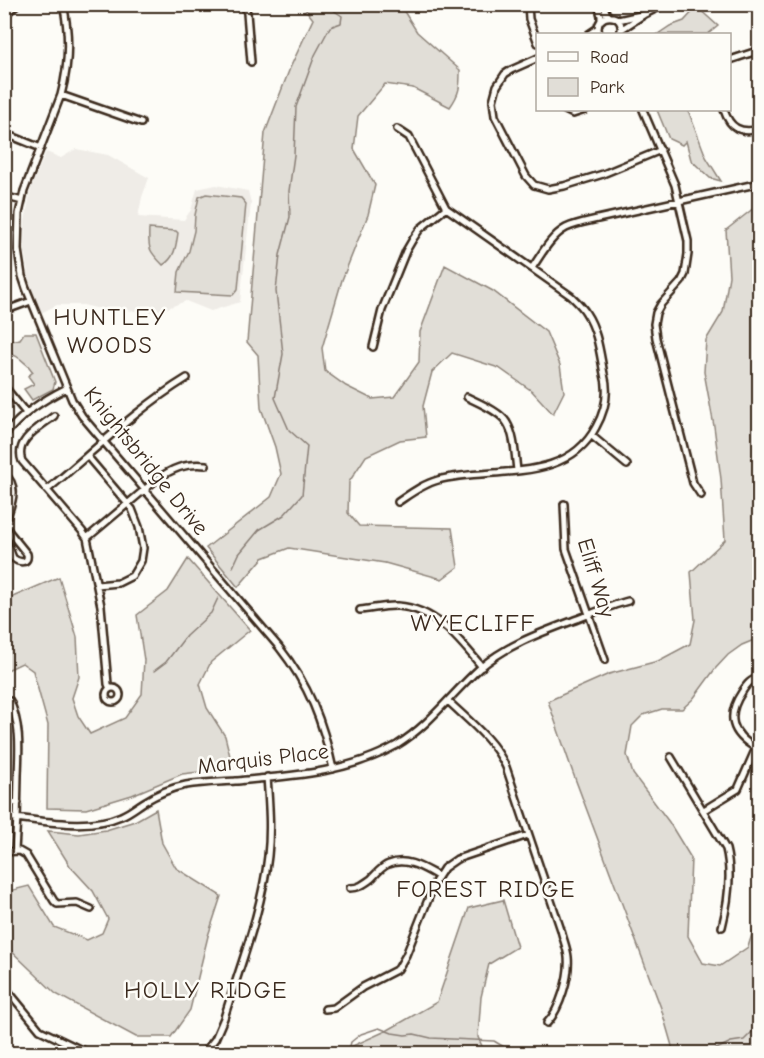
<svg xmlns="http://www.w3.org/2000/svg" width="764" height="1058" viewBox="0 0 764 1058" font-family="'Comic Neue',sans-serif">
<rect width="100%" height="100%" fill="#fdfcf7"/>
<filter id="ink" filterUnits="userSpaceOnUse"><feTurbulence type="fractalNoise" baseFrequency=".0167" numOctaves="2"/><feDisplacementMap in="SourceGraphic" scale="12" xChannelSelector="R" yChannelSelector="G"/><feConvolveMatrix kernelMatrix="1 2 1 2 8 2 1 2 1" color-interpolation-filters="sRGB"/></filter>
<g filter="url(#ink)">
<path fill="#efece7" d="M76 149 108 155 149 178 142 197 138 217 184 220 191 210 197 189 216 185 248 191 251 203 240 302 211 311 186 301 157 312H149L96 308 83 305H57L41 313 29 281 24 248 25 221 31 188 46 152 61 158Z"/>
<path fill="#e1ded7" stroke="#8e847a" stroke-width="1.5" d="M302 5H400L417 32 460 70C460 87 460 93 450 107L413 88 385 84 358 116 354 149 375 185 368 215 342 280 322 348 325 371 346 386 372 399 394 397 419 362 420 332 445 265 493 291 546 332 560 365 564 392 553 414 532 391 499 368 452 353 432 372 423 406 426 437 400 440 366 456 349 482 348 513 359 526 452 528 458 567 442 579 385 563 289 548 263 558 238 587 206 548 271 497 281 474 275 447 261 408 258 355 247 342 265 133 290 68 313 19Z
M697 7 718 26 708 34H658L670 26 684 21Z
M657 110H688L706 157 721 181 710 178 691 160 686 141 682 145 669 139Z
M206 194 241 198 246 204 238 289 233 295 177 292 179 272 189 251 194 231 195 215 199 197Z
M759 204V638L742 645 728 655 715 669 693 699 682 709H662L643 715 632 726 627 755 633 774 669 822 691 858 688 936 703 963 720 966 748 947 759 912V1053H674L661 1008 573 773 548 701 609 674 658 661 690 644 695 620 691 572 725 540 721 479 714 426 704 372 706 340 723 312 729 276 726 230Z
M149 229 176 231 178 233C176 246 175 258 163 265 149 251 148 249 149 229Z
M24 333H36L55 382 53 389 32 400 24 389 34 384 28 376 33 372C27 363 15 353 5 353V342L20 339Z
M188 559 250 630 211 662 200 684 207 708 225 736 233 768 182 774 132 795 86 809 47 808 48 725 33 671 22 663 5 671V592L8 599 59 577 77 637 79 677 72 698 78 716 90 734 125 718 142 694 144 660 137 615 168 591Z
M156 809 162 843 176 868 221 896 208 936 190 1010 171 1037H136L56 994 5 945V892L29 886 54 927 87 940 102 933 108 919 93 891 70 866 48 831 79 834 106 830 135 821Z
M503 900 517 947 489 964 481 997 478 1037 485 1053H344L348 1048 388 1030 437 1002 469 908Z"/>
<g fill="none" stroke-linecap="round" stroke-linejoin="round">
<path stroke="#887d74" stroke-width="1.5" d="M233 567 239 554 259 530 284 515 302 495 307 446 289 430 275 398 283 354 276 291 280 255 290 217 289 191 294 155 296 107 315 55 330 27 341 23 342 16 333 10 331 4
M154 671 166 662 186 636 211 613 218 598
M348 1054 351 1042 361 1034 379 1028 392 1033 405 1035 414 1034 431 1038 494 1041 504 1047 505 1054
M706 1054 731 1042 744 1040 760 1024"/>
<g stroke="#3b2a1e" stroke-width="10">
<path id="minor" d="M63 4C70 35 69 65 61 95L24 191 19 214 18 250 22 276 26 288 72 400 82 416 104 442 279 647C309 685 323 722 333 769
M244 4 247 13 251 62
M528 4 529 19 538 43
M598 4 601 16V20
M604 4 606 13 609 16
M645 14 665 4
M4 17 5 15 17 4
M618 20 645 14 622 29
M589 34 598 28
M599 34C592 11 628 11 620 34
M538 58 511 70 505 74 497 86 493 101 495 116 526 176 534 185 548 189 564 186 603 174 661 150
M730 60 760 50
M61 95 141 123
M565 110 573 114 585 110
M643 110 675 185 688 241V254L685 274 681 282 661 304 656 313 654 324 656 338 693 483 701 495
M724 110C730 128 740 134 760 129
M397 129 409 137 446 208 571 296C576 301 582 306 586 313 598 331 600 354 604 374 609 392 605 411 596 427 566 485 491 466 438 480 423 484 410 494 398 502
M4 133 41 148
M4 196 22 201
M532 268C541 255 551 236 566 228 574 224 584 222 593 220L760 183
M4 311 31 301
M373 347 382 310 406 251 413 239 420 229 446 208
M4 386 26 413
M467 397C479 403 501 412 507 423 515 436 515 456 517 470
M54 416C40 427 14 440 22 461L82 531 87 538 101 606 108 684 110 689
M4 436C23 413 41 401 67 388
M592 436 627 465
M87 456 132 509 139 527 143 548 141 561 132 576 118 583 97 585
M4 474C21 487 10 506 5 524L6 528 5 538 13 558C19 563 29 564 27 554L6 528
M47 490C93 452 136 409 187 378
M564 504 566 549 605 660
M87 538 156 480C173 468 185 463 206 465
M360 610C373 609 385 605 398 606 436 609 459 639 482 667
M106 695a7 7 0 1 1 14 0a7 7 0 1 1-14 0Z
M10 701C21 727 19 748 18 775 18 801 17 826 15 851
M448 701C469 721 494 740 506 767L561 930C563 939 567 948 568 957 570 976 560 1009 547 1023
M756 748C731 734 726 716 742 692 747 684 750 680 760 677
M671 757 726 849C732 873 728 903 722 927
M4 802 18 803
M704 810 738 789 760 739
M4 817C41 820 87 831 121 816 129 813 136 807 144 802 157 794 171 788 186 785 202 782 219 782 235 781 291 776 348 773 397 745 430 725 452 693 480 668 507 645 540 633 572 621 591 614 609 606 628 601
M4 852 19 851 26 855 54 901 57 904 77 903 91 909
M350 888C359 888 364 884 371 879 376 874 382 866 389 864 407 857 423 868 438 876
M4 986 40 1030 90 1054
M325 1009 334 1008 363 987 398 969 406 955 435 882 444 868 457 859 528 835
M203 1054 215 1039 224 1018C240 966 262 911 268 856 271 830 269 804 267 777"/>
</g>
<use href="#minor" stroke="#fdfcf7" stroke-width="5"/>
</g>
</g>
<g text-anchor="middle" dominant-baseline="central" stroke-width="5" stroke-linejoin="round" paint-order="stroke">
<g font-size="22" fill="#3b2a1e" stroke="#fdfcf7">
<text transform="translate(146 461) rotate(51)">Knightsbridge Drive</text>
<text transform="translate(596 578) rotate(73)">Eliff Way</text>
<text transform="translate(263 759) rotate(-7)">Marquis Place</text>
</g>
<g font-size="24" letter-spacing="1.5" fill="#3b2a1e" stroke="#fdfcf7">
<text x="110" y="317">HUNTLEY<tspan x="110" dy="28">WOODS</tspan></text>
<text x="473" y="623">WYECLIFF</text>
<text x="486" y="889">FOREST RIDGE</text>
<text x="206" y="990">HOLLY RIDGE</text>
</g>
</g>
<rect width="764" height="1058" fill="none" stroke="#fdfcf7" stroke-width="24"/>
<rect x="12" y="12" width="740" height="1034" fill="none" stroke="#3b2a1e" stroke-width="2" filter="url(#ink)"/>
<rect x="536" y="33" width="195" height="78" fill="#fdfcf7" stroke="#afa8a0" stroke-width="1.5"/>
<rect x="548" y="52" width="30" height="9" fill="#fdfcf7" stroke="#afa8a0" stroke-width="1.5"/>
<text x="590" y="63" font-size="18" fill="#3b2a1e">Road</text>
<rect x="548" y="78" width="30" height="18" fill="#e1ded7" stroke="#afa8a0" stroke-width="1.5"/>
<text x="590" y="93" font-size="18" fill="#3b2a1e">Park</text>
</svg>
